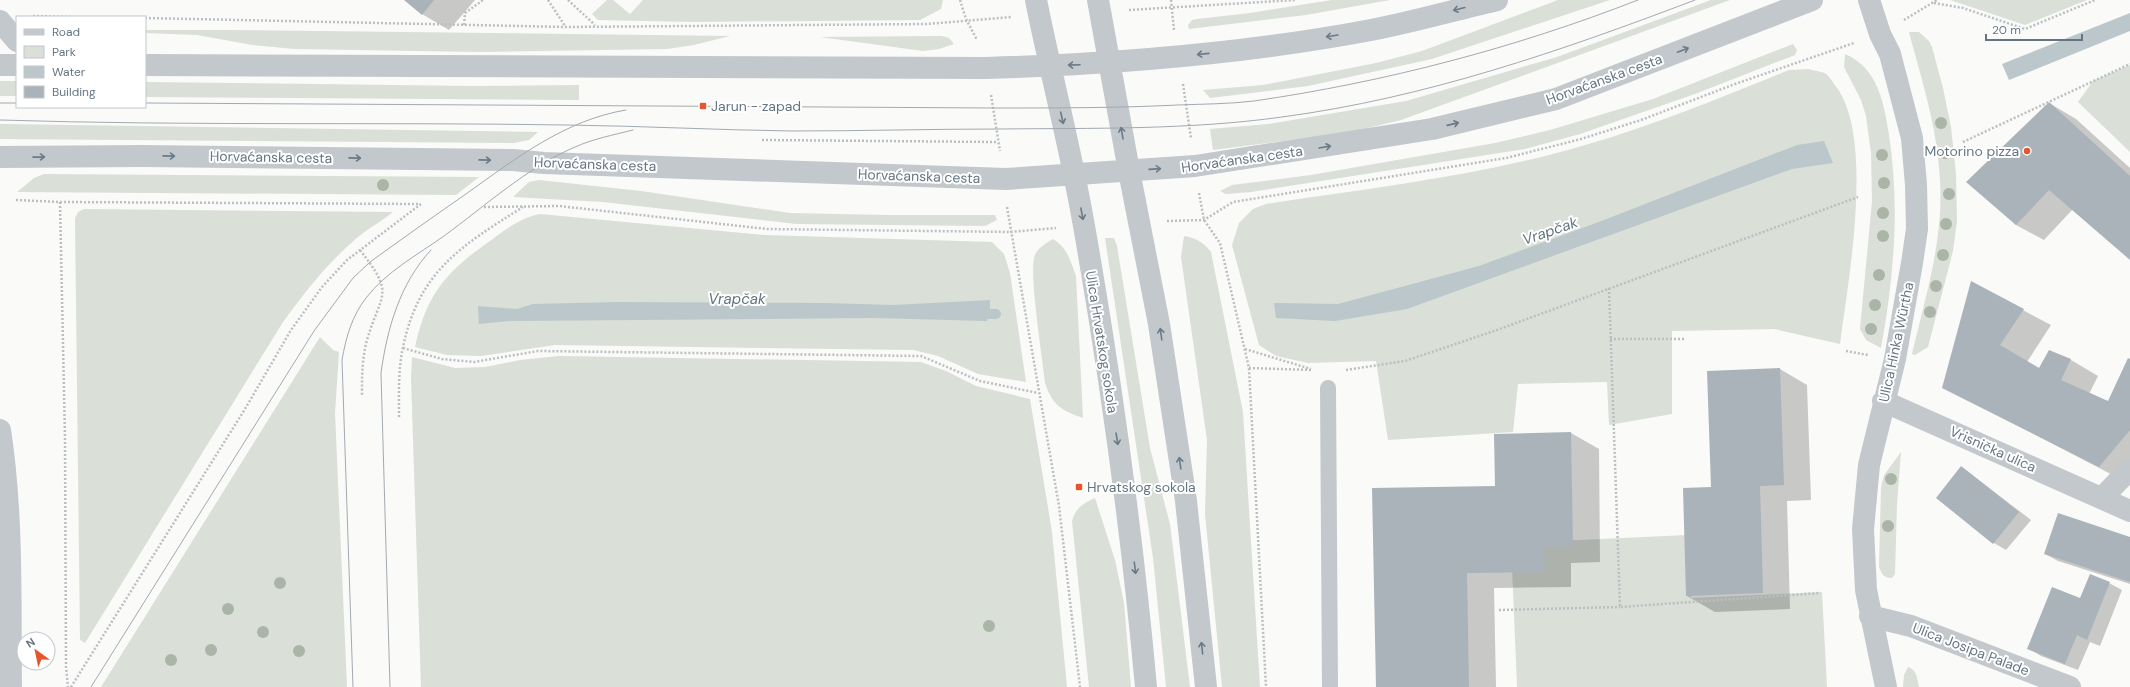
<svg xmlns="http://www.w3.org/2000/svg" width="2130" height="687" viewBox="0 0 2130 687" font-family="'DM Sans',sans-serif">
<rect width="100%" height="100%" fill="#fafaf8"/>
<path fill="#dadfd7" d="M607 0H613L630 14 643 0H943L941 9 920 20 693 22 598 20 592 14Z
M1332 0H1390L1306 15 1189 29 1188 25 1192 20 1197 19 1250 13Z
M1558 0H1610L1432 59 1308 86 1210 98 1203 90 1263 85 1376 63 1422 51Z
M1711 0H1730L1401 120 1347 133 1213 150 1210 129 1268 124 1406 101 1557 57Z
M1950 0H2087L2025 25Z
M145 30H228L730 36 694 45 667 49 478 52 295 49 252 45 197 35 145 33Z
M1909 32H1919L1929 41 1932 47 1943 88 1951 127 1956 174 1957 221 1953 251 1928 347 1915 355 1912 354C1925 298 1944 239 1940 181 1938 130 1922 81 1909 32Z
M942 36 949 38 954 44 939 49 923 51 820 37Z
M1793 44 1797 50 1795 55 1695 94 1580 134 1525 149 1251 192 1226 194 1220 191 1232 185 1311 175 1495 143 1550 130 1653 99Z
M1845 54C1878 68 1884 103 1889 135 1900 207 1894 277 1881 348L1866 340 1860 329 1872 201 1871 153 1866 116 1861 100 1844 67Z
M2130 65V152L2078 102 2093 81Z
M1809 69C1814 71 1822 71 1826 74 1829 76 1832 81 1834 84 1876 134 1848 281 1840 344L1774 329 1672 331V414L1609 425 1607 382 1518 384 1513 432 1388 440 1376 361 1308 363 1276 356 1259 345 1232 245 1239 223 1253 209 1266 204C1372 188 1481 176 1585 145 1654 125 1722 97 1789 70Z
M0 81H17V96H0Z
M145 82 472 86 579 85V100L145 97Z
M0 124H2L538 132 529 140 514 143 0 139Z
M44 174 479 177 456 195 17 192 34 178Z
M539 180 641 191 790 213 889 215H995L997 220 985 226 796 224 603 202 513 197 529 182Z
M84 209 393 212C382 221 369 228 358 237 329 261 305 292 283 322L85 643 80 640 75 218 78 212Z
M540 214 765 235 992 242 1004 254 1010 273 1026 382 978 374 938 356 913 350 555 345 481 356 447 355 415 347C427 293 446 272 490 241 506 229 520 218 540 214Z
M1184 236C1196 238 1203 242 1211 252L1243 412 1260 687H1222L1205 514 1207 440 1181 257Z
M1105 238H1114L1117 246 1150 448 1170 524 1190 687H1166L1153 558Z
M1053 239C1067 247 1071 262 1076 276L1083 418C1061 410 1053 406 1045 383 1043 361 1028 270 1035 255 1037 249 1047 242 1053 239Z
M320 337 333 350 339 352 335 413 347 687H101Z
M559 356 921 362 946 371 976 386 1030 399 1052 532 1067 687H421L411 377 412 357 455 368 485 367 520 360Z
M1901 452 1897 504 1895 574 1892 578C1883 578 1882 574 1879 567L1881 487 1884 475Z
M1095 498 1115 560 1124 603 1131 687H1089L1072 521C1075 509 1083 503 1095 498Z
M1688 535 1691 598 1822 592 1827 687H1517L1511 543Z
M1908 667C1917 670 1917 678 1919 687H1903L1904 675Z"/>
<path fill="#bbc7cb" d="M2130 13V31L2009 80 2002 64Z
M1824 141 1833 163 1792 169 1407 309 1335 321 1276 318 1274 303 1338 304 1479 266 1604 220 1797 145Z
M990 300V311L987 321 873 318 509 321 479 324 478 306 517 309 533 304 618 302 824 303 893 305Z"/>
<path fill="#0003" d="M406 0H475L449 30 422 14Z
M2049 103 2076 119 2130 168V259L2073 209 2044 240 2016 225 1968 182Z
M1972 283 2051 325 2027 362 2039 369 2049 351 2071 360 2098 376 2089 394 2109 403 2130 360V478L2126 482 1944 387Z
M1780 369 1807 385 1811 500 1787 501 1790 609 1715 612 1687 596 1712 488Z
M1571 433 1599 449 1600 562 1571 563V587L1494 588 1496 687H1377L1496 486 1495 435Z
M1962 467 2031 520 2006 550 1994 543Z
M2130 538V584L2058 561 2045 554Z
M2109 583 2122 590 2100 646 2090 642 2078 670 2041 656 2028 648 2081 599Z"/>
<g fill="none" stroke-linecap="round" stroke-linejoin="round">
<path stroke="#bbc7cb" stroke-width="10" d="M976 314H996"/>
</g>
<path fill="#aab3b9" d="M404 0H434L422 15Z
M2049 102 2130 176V260L2049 190 2016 225 1966 182Z
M1971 281 2024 309 2000 345 2039 368 2049 350 2071 359 2061 380 2108 401 2128 358 2130 359V430L2099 467 1942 388Z
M1780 368 1784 485 1760 486 1763 593 1686 596 1683 488 1711 487 1707 371Z
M1571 432 1573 546 1544 547V572L1467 573 1469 687H1376L1372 488 1495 486 1494 434Z
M1961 466 2019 512 1993 544 1936 498Z
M2058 513 2130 537V582L2044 554Z
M2090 574 2110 582 2087 640 2077 635 2065 664 2027 649 2052 587 2080 598Z"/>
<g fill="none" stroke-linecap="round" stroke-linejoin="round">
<path stroke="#bbbfc2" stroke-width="2.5" stroke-dasharray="2 2" stroke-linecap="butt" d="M548 0 565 26
M568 0 595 25
M960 0 966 19 977 40
M1171 0 1174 30
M1934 3 1963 8 2025 29 2095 0
M1129 10 1295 0
M33 16 71 17
M145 18 566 27 927 24 1012 17
M1904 20 1937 0
M464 25 465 13 483 0
M1183 84 1191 138
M991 95 1000 151
M762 140 998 142
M1963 142 2130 64
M1199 193 1204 220 1220 243 1249 368 1266 687
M16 200 60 202 420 204
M60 202 65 438 66 667 68 687
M484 207 559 206 767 229 1010 232 1056 228
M1007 207 1059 506 1080 687
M1167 221 1204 220 1233 202 1506 158 1581 139 1641 120 1735 84 1854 43
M360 250C396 296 381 292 367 340 362 358 362 376 362 395
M1609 288 1620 607 1820 593
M1610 339H1686
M403 348 442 359 474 362 538 351 921 356 980 381 1038 393
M1245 349 1311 369
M1846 351 1868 355
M1249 368 1311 370
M1346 370 1405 361 1497 330 1858 197
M399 417C399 394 398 370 403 347 419 271 461 246 523 207
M1499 610 1620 607
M71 687 245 409 291 330 322 287 347 260 421 204"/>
<path stroke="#c3c8cc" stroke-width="16" d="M1328 388 1330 687"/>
<path stroke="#c3c8cc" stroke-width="22" d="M1869 0 1880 34 1890 54 1912 138 1916 185 1917 229 1912 263 1895 359 1869 465 1863 529 1866 590 1886 687
M0 21 17 41
M1883 401 2130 511
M0 430C13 515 10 601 11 687
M2102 498 2130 469
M1870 616 1911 626 2070 687"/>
<path stroke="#c3c8cc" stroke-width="22" d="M1036 0C1051 75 1071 150 1084 226 1111 379 1132 533 1146 687
M1098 0 1129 171 1159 324 1186 501 1206 687
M0 65H17
M145 65 986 68C1115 64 1244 54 1371 30 1413 22 1455 10 1497 0
M0 157 142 156 513 160 544 163 1006 179 1195 166 1432 129 1556 99 1812 0"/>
<path stroke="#a2aab0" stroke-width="1" d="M0 103H17
M145 103 993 108C1055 108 1116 108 1178 105 1203 104 1229 104 1254 101 1385 82 1515 48 1638 0
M0 120C189 126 379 122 568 125 643 126 717 130 792 131 861 131 930 129 999 129 1093 128 1189 130 1282 117 1425 98 1561 51 1695 0
M91 687 314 331 353 278 370 262C402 239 434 216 466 194 515 159 565 120 626 110
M353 687 342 360C346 337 352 316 366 298 386 272 417 255 444 236 485 206 528 167 575 147 593 139 613 135 633 130
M390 687 381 373C387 329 400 283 431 250"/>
</g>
<g fill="#aab4a7">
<circle cx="1941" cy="123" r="6"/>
<circle cx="1945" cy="153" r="6"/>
<circle cx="1882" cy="155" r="6"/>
<circle cx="1884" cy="183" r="6"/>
<circle cx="383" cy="185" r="6"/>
<circle cx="1949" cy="194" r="6"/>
<circle cx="1883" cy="213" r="6"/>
<circle cx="1946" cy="224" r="6"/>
<circle cx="1883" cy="236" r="6"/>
<circle cx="1943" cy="255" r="6"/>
<circle cx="1879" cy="275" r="6"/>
<circle cx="1936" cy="286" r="6"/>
<circle cx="1875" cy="305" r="6"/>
<circle cx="1930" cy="312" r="6"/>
<circle cx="1871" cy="329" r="6"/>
<circle cx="1891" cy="479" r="6"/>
<circle cx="1888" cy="526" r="6"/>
<circle cx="280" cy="583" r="6"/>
<circle cx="228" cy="609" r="6"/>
<circle cx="989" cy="626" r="6"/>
<circle cx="263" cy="632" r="6"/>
<circle cx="211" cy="650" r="6"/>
<circle cx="299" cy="651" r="6"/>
<circle cx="171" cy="660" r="6"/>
</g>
<defs><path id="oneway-shaft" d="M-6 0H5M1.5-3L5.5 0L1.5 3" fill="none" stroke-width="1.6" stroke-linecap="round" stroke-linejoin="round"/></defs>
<g stroke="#6a7a87">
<use href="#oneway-shaft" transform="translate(1459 9) rotate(166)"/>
<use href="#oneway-shaft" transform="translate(1332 36) rotate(171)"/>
<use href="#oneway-shaft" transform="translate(1683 50) rotate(-21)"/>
<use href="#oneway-shaft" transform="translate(1203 54) rotate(174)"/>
<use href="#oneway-shaft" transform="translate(1074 65) rotate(178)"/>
<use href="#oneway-shaft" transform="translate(1062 118) rotate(77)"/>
<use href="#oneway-shaft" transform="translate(1453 124) rotate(-13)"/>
<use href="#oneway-shaft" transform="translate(1122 133) rotate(-100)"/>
<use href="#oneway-shaft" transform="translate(1325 147) rotate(-10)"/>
<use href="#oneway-shaft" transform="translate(169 156) rotate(1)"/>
<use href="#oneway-shaft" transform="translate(39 157) rotate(-1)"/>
<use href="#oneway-shaft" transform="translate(355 158) rotate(1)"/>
<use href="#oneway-shaft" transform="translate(485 160) rotate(1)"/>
<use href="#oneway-shaft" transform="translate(1155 169) rotate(-4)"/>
<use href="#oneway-shaft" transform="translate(1082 214) rotate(79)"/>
<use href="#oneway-shaft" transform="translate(1161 334) rotate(-98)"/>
<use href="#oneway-shaft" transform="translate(1117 439) rotate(81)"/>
<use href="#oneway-shaft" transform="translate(1180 463) rotate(-98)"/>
<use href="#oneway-shaft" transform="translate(1135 568) rotate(83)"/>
<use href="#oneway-shaft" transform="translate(1202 648) rotate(-96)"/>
</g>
<g fill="#e4572e" stroke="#fff" stroke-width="1.5">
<rect x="699" y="102" width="8" height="8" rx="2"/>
<circle cx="2027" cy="151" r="4"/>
<rect x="1075" y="483" width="8" height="8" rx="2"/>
</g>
<g text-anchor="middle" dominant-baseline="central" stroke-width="4" stroke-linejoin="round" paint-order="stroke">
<g font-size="14" fill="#657683" stroke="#fff">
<text transform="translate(1604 79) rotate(-20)">Horvaćanska cesta</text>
<text transform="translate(271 157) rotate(1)">Horvaćanska cesta</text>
<text transform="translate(1242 159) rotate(-8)">Horvaćanska cesta</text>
<text transform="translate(595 164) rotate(2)">Horvaćanska cesta</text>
<text transform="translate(919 176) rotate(2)">Horvaćanska cesta</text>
<text transform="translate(1102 342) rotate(81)">Ulica Hrvatskog sokola</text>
<text transform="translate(1896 342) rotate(-78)">Ulica Hinka Würtha</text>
<text transform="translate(1993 449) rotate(24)">Vrisnička ulica</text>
<text transform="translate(1971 649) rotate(21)">Ulica Josipa Palade</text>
</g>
<g font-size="14" fill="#657683" stroke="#fff" text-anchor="start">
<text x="711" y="106">Jarun - zapad</text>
<text x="2019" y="151" text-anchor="end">Motorino pizza</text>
<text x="1087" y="487">Hrvatskog sokola</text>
</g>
<g font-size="15" font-style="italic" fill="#60757c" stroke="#fff">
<text transform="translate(1550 231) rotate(-19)">Vrapčak</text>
<text x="737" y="299">Vrapčak</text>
</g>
</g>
<rect x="16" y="16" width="130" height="92" fill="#ffffff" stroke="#c1c8cd"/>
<rect x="24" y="29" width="20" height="6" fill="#c3c8cc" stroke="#c1c8cd"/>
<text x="52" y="36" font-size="12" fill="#657683">Road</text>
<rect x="24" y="46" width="20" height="12" fill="#dadfd7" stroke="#c1c8cd"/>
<text x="52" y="56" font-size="12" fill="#657683">Park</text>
<rect x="24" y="66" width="20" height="12" fill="#bbc7cb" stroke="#c1c8cd"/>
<text x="52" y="76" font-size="12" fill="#657683">Water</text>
<rect x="24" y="86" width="20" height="12" fill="#aab3b9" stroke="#c1c8cd"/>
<text x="52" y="96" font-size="12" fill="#657683">Building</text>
<g transform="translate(36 651) rotate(327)"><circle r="19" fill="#ffffff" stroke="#c1c8cd"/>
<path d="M0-3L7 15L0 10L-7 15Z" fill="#e4572e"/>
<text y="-6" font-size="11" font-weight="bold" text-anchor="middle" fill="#657683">N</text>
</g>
<path d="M1986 34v6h96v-6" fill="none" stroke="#657683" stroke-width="2"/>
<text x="1992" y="34" font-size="12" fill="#657683" stroke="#ffffff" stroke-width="3" paint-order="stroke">20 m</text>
</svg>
